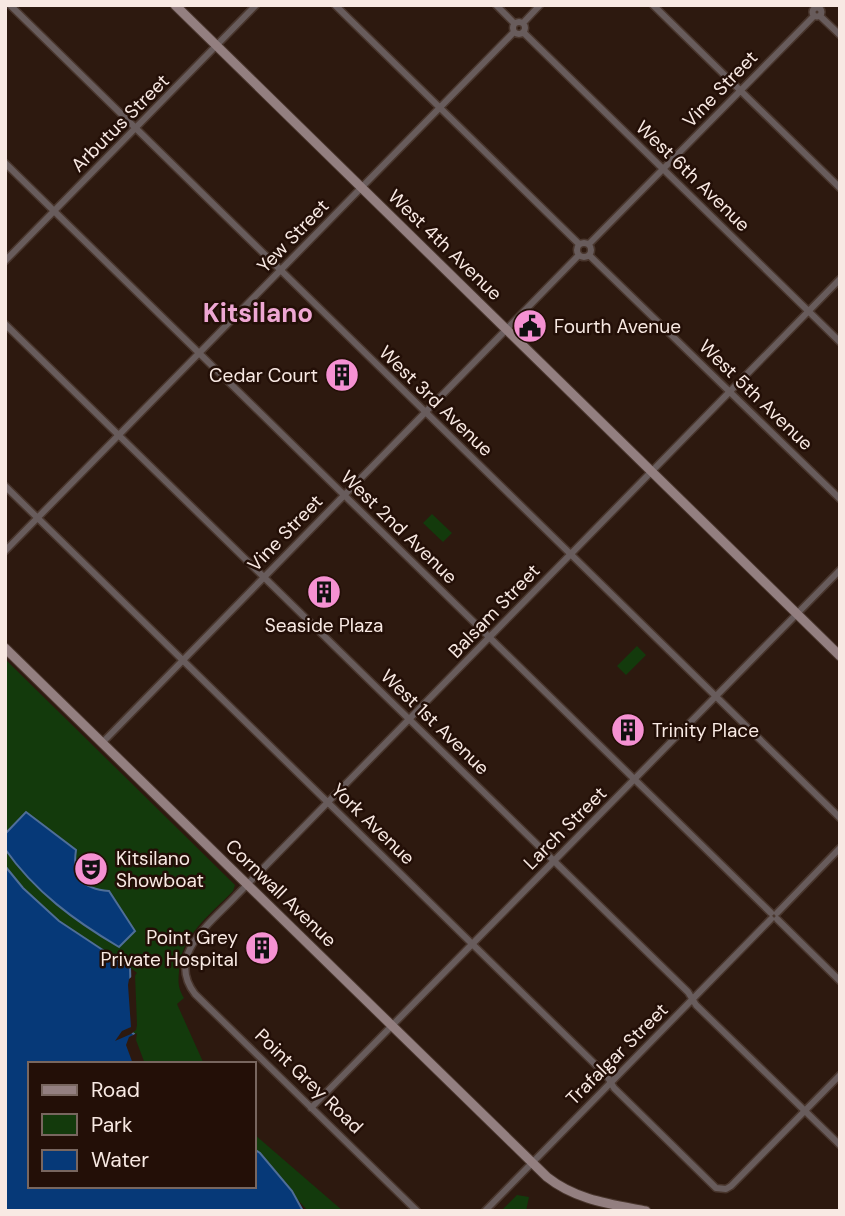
<svg xmlns="http://www.w3.org/2000/svg" width="845" height="1216" viewBox="0 0 845 1216" font-family="'DM Sans',sans-serif">
<rect width="100%" height="100%" fill="#2d190f"/>
<path fill="#133a0c" d="M432 514 452 533 443 542 423 523Z
M637 646 646 655 626 675 617 666Z
M5 659 235 885 233 891C210 915 180 936 179 971 178 982 178 988 184 998L177 1004 204 1064H137L125 1035 130 981 137 973C122 959 103 951 86 940 55 920 27 895 5 866Z
M254 1134 343 1211H308L254 1151Z
M517 1195 529 1197 526 1211H501Z"/>
<path fill="#063978" stroke="#4f6e98" stroke-width="2" d="M26 812 76 850C72 877 82 889 109 891L135 931 119 947C75 921 35 892 5 849V834Z
M5 866 23 888 59 921 130 968 131 998 135 1011 131 1032 134 1034 132 1041 142 1064H30V1186H254V1149L260 1153 292 1191 303 1211H5Z"/>
<path fill="#2d190f" d="M135 974 137 1025 136 1030 131 1034 115 1041 122 1031 131 1027 128 985 129 979Z
M137 1033 136 1040 145 1064H133L126 1045 129 1037Z"/>
<g fill="none" stroke-linecap="round" stroke-linejoin="round">
<g stroke="#49362d" stroke-width="9">
<path id="street" d="M10 5 840 818
M335 5 579 244
M496 5 514 23
M653 5 840 188
M812.5 12a4.5 4.5 0 1 1 9 0a4.5 4.5 0 1 1-9 0Z
M820 16 840 35
M513 28a6 6 0 1 1 12 0a6 6 0 1 1-12 0Z
M523 23 540 5
M523 32 840 342
M5 163 771 913
M577 250a7 7 0 1 1 14 0a7 7 0 1 1-14 0Z
M589 244 814 16
M589 255 840 499
M5 261 256 5
M5 324 688 992 696 1005 840 1145
M5 486 607 1076 614 1088 716 1188 726 1189 731 1186 840 1075
M5 551 514 32
M102 743 579 255
M777 913 840 848
M777 919 840 981
M311 1108 840 570
M417 1211 195 994C165 955 211 923 236 896L840 279
M485 1211 771 919"/>
</g>
<g stroke="#49362d" stroke-width="11">
<path id="secondary" d="M175 5 840 656
M5 648 547 1177C576 1200 610 1204 646 1211"/>
</g>
<use href="#street" stroke="#685c5c" stroke-width="6"/>
<use href="#secondary" stroke="#937f80" stroke-width="9"/>
</g>
<defs>
<g id="civic-disc" transform="scale(1.75)"><circle r="9.5" fill="#f591d2" stroke="#230f07"/><path d="M-.6-6.5H3V-4.5H.6V-3L4-1V1h2V6H-6V1h2V-1L-.6-3ZM-1.2 2.5V6h2.4V2.5Z" fill="#111"/></g>
<g id="building-disc" transform="scale(1.75)"><circle r="9.5" fill="#f591d2" stroke="#230f07"/><path d="M-4-6H4V6H1V3H-1V6H-4ZM-2.5-4.3h1.7v1.8h-1.7ZM.8-4.3h1.7v1.8H.8ZM-2.5-1h1.7V.8h-1.7ZM.8-1h1.7V.8H.8Z" fill="#111"/></g>
<g id="theatre-disc" transform="scale(1.75)"><circle r="9.5" fill="#f591d2" stroke="#230f07"/><path d="M-5-5.5Q0-4 5-5.5V0Q5 5 0 6Q-5 5-5 0ZM-3.3-2.5H-1v1.5H-3.3ZM1-2.5H3.3v1.5H1ZM-2.8 1Q0 5.5 2.8 1Z" fill="#111"/></g>
</defs>
<g fill-rule="evenodd">
<use href="#civic-disc" x="530" y="326"/>
<use href="#building-disc" x="342" y="375"/>
<use href="#building-disc" x="324" y="592"/>
<use href="#building-disc" x="628" y="730"/>
<use href="#theatre-disc" x="91" y="869"/>
<use href="#building-disc" x="262" y="948"/>
</g>
<g text-anchor="middle" dominant-baseline="central" stroke-width="5" stroke-linejoin="round" paint-order="stroke">
<g font-size="19" fill="#f8e9e3" stroke="#230f07">
<text transform="translate(720 89) rotate(-46)">Vine Street</text>
<text transform="translate(120 123) rotate(-45)">Arbutus Street</text>
<text transform="translate(693 176) rotate(44)">West 6th Avenue</text>
<text transform="translate(293 236) rotate(-46)">Yew Street</text>
<text transform="translate(445 245) rotate(44)">West 4th Avenue</text>
<text transform="translate(756 395) rotate(44)">West 5th Avenue</text>
<text transform="translate(436 401) rotate(44)">West 3rd Avenue</text>
<text transform="translate(399 527) rotate(44)">West 2nd Avenue</text>
<text transform="translate(285 533) rotate(-46)">Vine Street</text>
<text transform="translate(494 611) rotate(-46)">Balsam Street</text>
<text transform="translate(435 722) rotate(44)">West 1st Avenue</text>
<text transform="translate(373 824) rotate(44)">York Avenue</text>
<text transform="translate(565 828) rotate(-45)">Larch Street</text>
<text transform="translate(281 893) rotate(44)">Cornwall Avenue</text>
<text transform="translate(617 1054) rotate(-45)">Trafalgar Street</text>
<text transform="translate(309 1081) rotate(44)">Point Grey Road</text>
</g>
<g font-size="19" fill="#f8e9e3" stroke="#230f07" text-anchor="start">
<text x="554" y="326">Fourth Avenue</text>
<text x="318" y="375" text-anchor="end">Cedar Court</text>
<text x="324" y="625" text-anchor="middle">Seaside Plaza</text>
<text x="652" y="730">Trinity Place</text>
<text x="116" y="858">Kitsilano<tspan x="116" dy="22">Showboat</tspan></text>
<text x="238" y="937" text-anchor="end">Point Grey<tspan x="238" dy="22">Private Hospital</tspan></text>
</g>
<g font-size="26" font-weight="bold" fill="#eea7d3" stroke="#230f07">
<text x="258" y="313">Kitsilano</text>
</g>
</g>
<rect width="845" height="1216" fill="none" stroke="#f8e9e3" stroke-width="14"/>
<rect x="28" y="1062" width="228" height="126" fill="#230f07" stroke="#78665f" stroke-width="2"/>
<rect x="42" y="1085" width="35" height="10" fill="#937f80" stroke="#78665f" stroke-width="2"/>
<text x="91" y="1097" font-size="21" fill="#f8e9e3">Road</text>
<rect x="42" y="1114" width="35" height="21" fill="#133a0c" stroke="#78665f" stroke-width="2"/>
<text x="91" y="1132" font-size="21" fill="#f8e9e3">Park</text>
<rect x="42" y="1150" width="35" height="21" fill="#063978" stroke="#78665f" stroke-width="2"/>
<text x="91" y="1167" font-size="21" fill="#f8e9e3">Water</text>
</svg>
